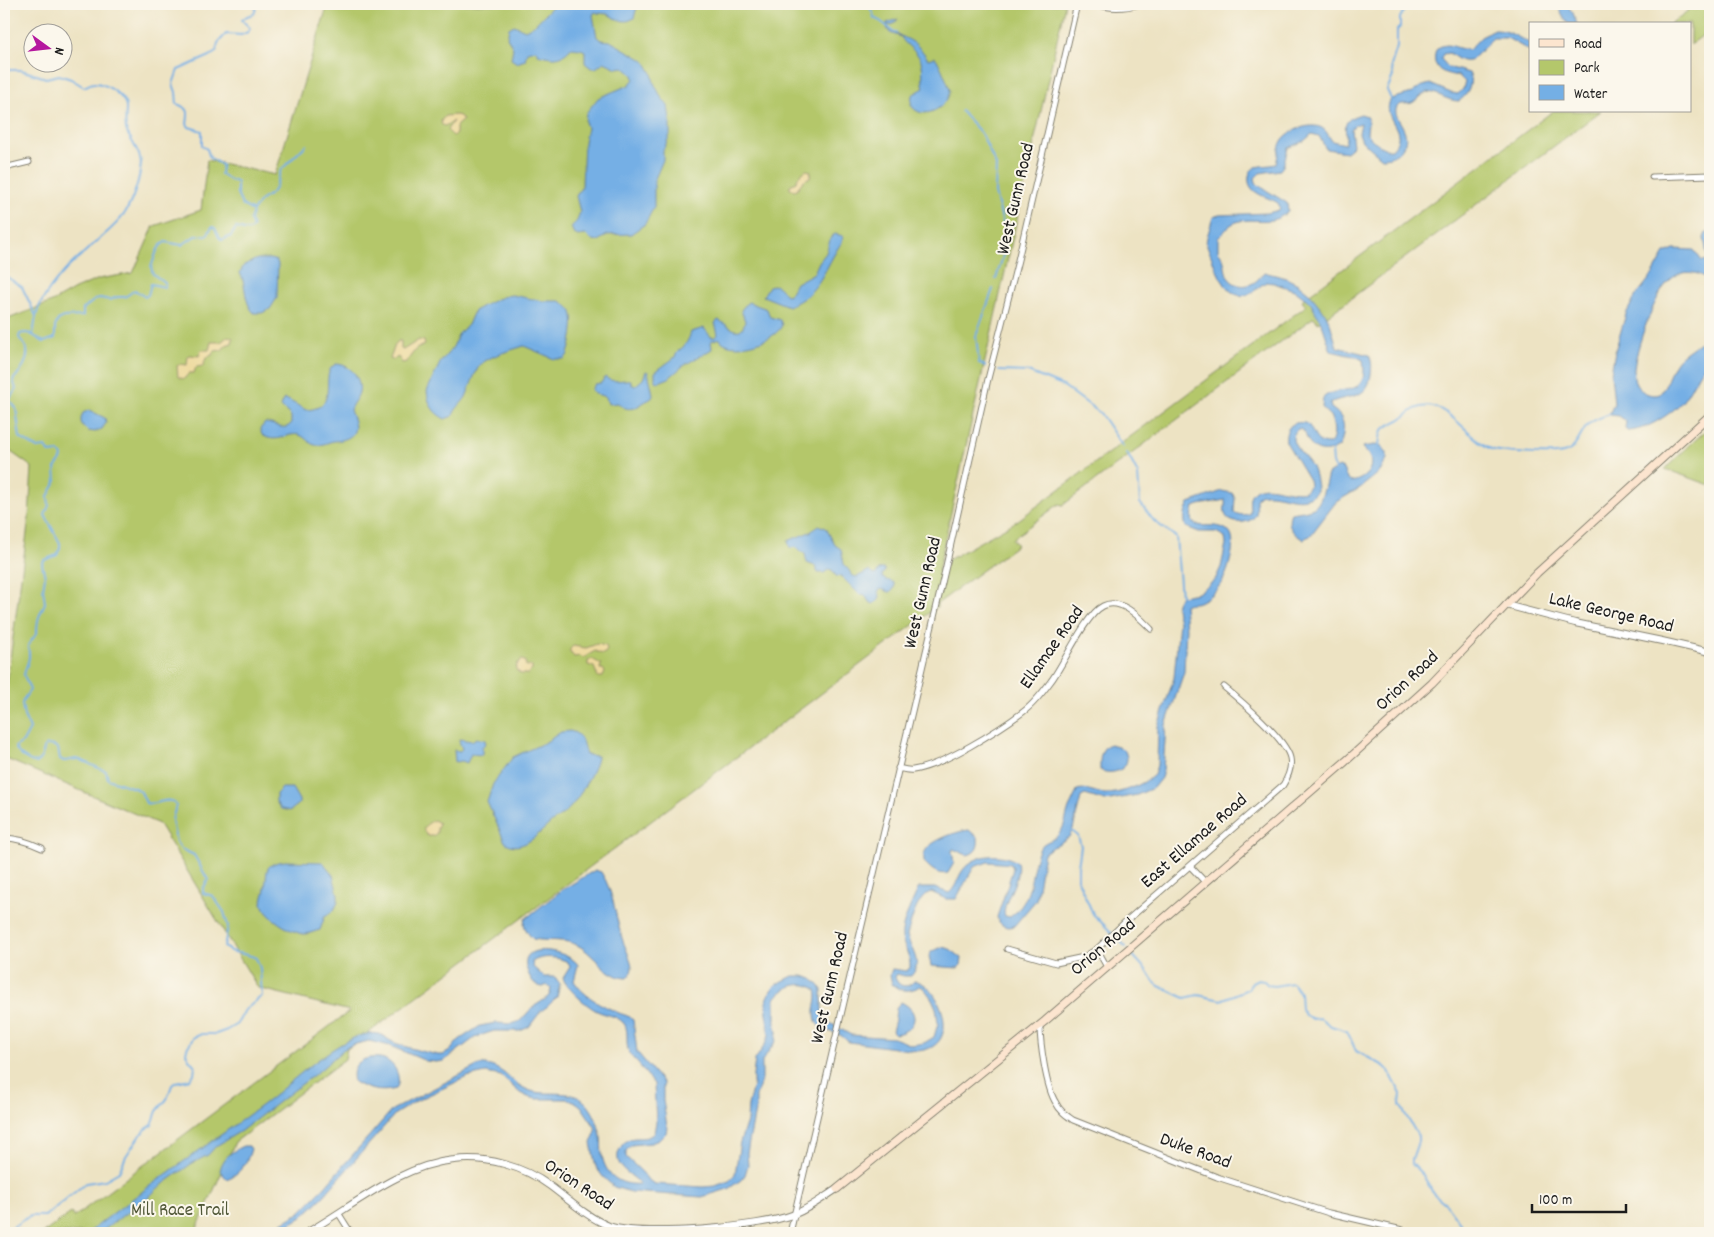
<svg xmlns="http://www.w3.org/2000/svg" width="1714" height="1237" viewBox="0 0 1714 1237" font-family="Dekko,sans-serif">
<rect width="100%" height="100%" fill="#fbf7ec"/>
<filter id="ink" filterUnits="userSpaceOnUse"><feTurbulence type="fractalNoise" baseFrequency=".02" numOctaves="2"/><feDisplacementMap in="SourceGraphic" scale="10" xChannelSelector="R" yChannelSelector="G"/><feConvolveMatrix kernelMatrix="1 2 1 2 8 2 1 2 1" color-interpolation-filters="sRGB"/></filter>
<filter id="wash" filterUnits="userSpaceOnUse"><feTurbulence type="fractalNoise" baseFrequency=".0096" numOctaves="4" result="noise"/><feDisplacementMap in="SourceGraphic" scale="20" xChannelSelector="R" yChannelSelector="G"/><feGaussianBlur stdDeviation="1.12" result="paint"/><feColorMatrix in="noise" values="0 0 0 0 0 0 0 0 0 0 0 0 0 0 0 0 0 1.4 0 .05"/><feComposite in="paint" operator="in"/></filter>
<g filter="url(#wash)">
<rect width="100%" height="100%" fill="#ede3c3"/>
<path fill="#b4c76b" stroke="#687244" d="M328 4H1065L938 571 946 566 948 560 1017 521 1306 306 1302 300 1553 111H1601L1318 323 1314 317 1063 505 1059 504 1012 539 1017 545 937 604V607L347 1049 345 1059 235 1142 195 1233H43L71 1213 74 1217 350 1011 258 988 159 824 4 758V704L29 518 32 467 4 447V339L8 319 52 302 75 289 99 279 133 273 154 226 201 210 207 160 275 175Z
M1697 4H1710V30L1690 45V24H1670Z
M1710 426V485L1665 469Z"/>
<path fill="#eeda9e" stroke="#857b5d" d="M456 115 460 116 463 120 456 126V134L453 136 447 130 453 121 445 126 442 125 441 121 445 116Z
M806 170 811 171 810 177 803 181 796 190 790 189V185L796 182 798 177Z
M228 336 233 338 232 343 226 345 222 350 214 351 212 355 206 358 203 366 196 367 194 373H189L184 379 178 377 177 366 180 364 187 365 188 356 191 355 199 356 201 350H209L211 342H221Z
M419 340 424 341 425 345 416 349 406 362 402 363 398 357 393 360 390 359 395 345 398 341H401V349L403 350Z
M597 644 606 646 607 650 605 653 602 654 595 651 583 658 580 656 574 657 570 652V649L573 646 586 648Z
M592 659 601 664 600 669H603L605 672 603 677H598L594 667 588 665V661Z
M522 660 525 661 526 666H532V670L528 674H521L516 670 517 664Z
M434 820 439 823 437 828V833L433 836H428C418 827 428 824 434 820Z"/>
<path fill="#74afe5" stroke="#486680" d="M556 4H632L637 7 634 18C624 25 616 18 607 14 602 13 599 14 595 12L593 15 597 37 601 40 610 41 645 61 652 73 654 83 661 97 668 106 670 120V135L663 150V160L654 181V207L645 224 631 234 607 235 598 241 592 240 586 235 578 236 574 234 571 227 577 221 580 212 576 196 582 186 584 142 587 128 585 122 586 113 598 98 629 85 634 79 633 75 624 67 617 68 604 62 596 68H591L585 63V51L581 49 571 48C562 60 551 58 538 54L536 50 527 52 525 60 517 63 511 59 513 48 507 37 509 28 514 25 525 30C540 24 544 12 556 4Z
M1556 4H1566L1573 13 1577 24H1568Z
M898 19 894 24 888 25 889 30C909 41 914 38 928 59L935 57C938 59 949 86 950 90 949 107 922 123 911 105L912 95 924 88C921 78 925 66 919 57 914 49 905 45 901 37L890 33 887 29V23Z
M1495 30C1509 30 1518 38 1530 43V51L1507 38H1493L1472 60C1462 64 1457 58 1449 53L1443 54 1441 59 1448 67 1469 73 1470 75C1472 86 1468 95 1459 101 1447 101 1439 93 1428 92 1422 94 1418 100 1412 103 1407 105 1400 102 1397 107 1390 119 1417 131 1400 151 1395 156 1389 158 1382 158L1362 141 1359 133 1361 123 1355 125 1351 129 1353 146 1346 152 1326 149 1319 136 1312 134 1304 141 1288 148 1283 166 1280 170 1260 173 1255 178 1256 182 1258 185 1287 203 1288 211C1271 229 1250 214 1232 224 1227 227 1223 234 1218 238V251C1227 261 1223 267 1228 277 1234 287 1248 288 1256 281 1259 279 1261 275 1264 272L1286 278 1298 284 1310 294 1325 313 1330 323 1337 347 1369 355C1372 361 1372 367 1371 374 1368 401 1348 394 1330 403L1331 408C1347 418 1345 430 1340 446 1331 453 1317 454 1310 444 1305 438 1307 430 1298 429 1283 442 1306 455 1312 467 1315 474 1317 483 1317 491 1302 509 1278 489 1259 495L1256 500C1256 505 1258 511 1255 516 1250 524 1231 525 1226 516 1223 511 1226 505 1225 500L1199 505 1194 507 1192 517 1193 523C1203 529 1216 522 1227 530 1234 536 1233 543 1232 552 1228 574 1221 592 1199 602 1193 604 1189 602 1184 605L1186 628 1184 672 1166 725 1163 771 1161 778 1153 788 1137 795 1105 801 1085 795 1081 797 1073 829 1069 837 1044 853 1036 900 1014 926C1006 929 999 925 997 917L1012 872 1013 868 1011 864 988 862 974 867 956 899H946L931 892C917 897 911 922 907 935 910 950 924 962 911 976H904L897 974 895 977C898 987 907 989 914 981 938 980 966 1048 917 1051L849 1042C845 1040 844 1037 840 1035 826 1029 814 1031 815 1010 816 1003 818 997 816 990 804 979 783 986 775 999V1022L777 1032 776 1041 762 1061V1079L756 1096V1106L747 1153 748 1165 745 1175 741 1180 728 1189 702 1197 630 1192 614 1187 603 1177 596 1167 591 1143 596 1131 595 1127 581 1106 574 1101 567 1099H537L528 1097 520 1093 501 1076 486 1073 467 1077 416 1101 395 1114 323 1197 302 1217 274 1233H182L193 1231 252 1233 277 1226 299 1213 319 1193 392 1110 479 1065C500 1063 509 1081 526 1089 544 1098 569 1087 585 1102 594 1111 598 1123 601 1136 602 1142 601 1149 602 1155 605 1175 620 1186 640 1184 635 1177 625 1173 620 1165 617 1159 617 1154 620 1149 629 1130 642 1144 654 1133L656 1122 654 1084 629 1052C625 1044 629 1033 625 1025 620 1016 605 1015 597 1011 587 1006 566 988 563 978L570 967 568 962C558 957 542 955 532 962L533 967 544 977H555L560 984 557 997 548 1006 541 1011 529 1027 520 1031H494L476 1037 444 1061 436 1062 426 1061 390 1046 369 1041 352 1045 344 1049 319 1071 241 1131 216 1146 208 1155 191 1164 158 1188 143 1203 125 1214 100 1233H88C144 1188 204 1148 262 1105 288 1086 336 1038 367 1034 385 1031 384 1040 398 1044 411 1049 425 1052 438 1055H443L450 1051 459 1040 480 1026 496 1023 512 1024 520 1021 533 1007 547 998 550 994 551 988 547 985 543 987C535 986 532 981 529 975 511 937 571 951 578 965L574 981C584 997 602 1005 619 1013 624 1015 628 1015 633 1020L637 1052 663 1083V1100L667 1127 666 1133 659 1140 651 1143 631 1145 626 1151V1157L642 1172 648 1180 655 1184 703 1187 715 1186 729 1181 735 1174 740 1142 747 1121 748 1105 753 1086V1075L755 1060 766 1043 769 1035 766 1002 771 990 777 984 793 976H804L812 979 819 985 822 990V1017L830 1023 851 1035 894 1038 912 1045 924 1043 934 1037 938 1023 936 1008 932 999 924 988 920 986C910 992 900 992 892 984L890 975 892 969 906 971 910 968C911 956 904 949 902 938 900 925 913 901 918 889L919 888H935L949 893C956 887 957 880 961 873 972 854 1000 851 1017 862 1022 880 1000 905 1005 916L1010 917C1035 899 1028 875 1039 850 1043 840 1053 842 1059 834 1065 827 1066 816 1069 808 1072 802 1075 796 1077 790 1086 787 1095 793 1105 794 1118 795 1145 784 1154 775L1157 765 1158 726 1174 678 1179 621C1176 611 1174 604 1181 596L1198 593 1215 580 1221 567 1226 544 1225 537 1216 532H1199L1186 527C1183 518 1185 512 1189 503L1222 491 1232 493 1235 498 1234 512C1238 515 1245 516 1250 513 1250 508 1249 502 1250 497 1258 476 1289 496 1305 491L1310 485 1309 480 1286 442C1284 427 1294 419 1308 424 1315 434 1315 445 1330 444 1336 437 1334 424 1330 416 1327 413 1324 411 1322 407L1323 398C1338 383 1370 401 1363 360L1357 357 1331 351 1322 324 1310 302 1294 290 1274 283 1266 282C1259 286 1254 293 1246 295 1224 301 1213 259 1206 243L1207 237 1213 217 1219 215 1268 213 1279 210 1280 207 1278 203C1267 196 1246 194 1249 176 1250 171 1252 169 1256 167 1262 165 1269 166 1276 164 1278 157 1278 148 1282 141 1288 130 1311 122 1322 128 1327 131 1329 137 1332 141L1345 144C1349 130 1337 121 1361 114L1367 116 1368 122 1367 134C1372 140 1383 151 1392 149 1411 130 1379 119 1391 99L1412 93 1420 87 1430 84 1451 93 1458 94 1463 89 1465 82 1459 76C1444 74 1430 70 1436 50 1446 39 1458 50 1469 50L1481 37Z
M1706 233H1710V282C1706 277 1700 274 1694 273 1684 271 1676 274 1669 281 1655 293 1631 359 1634 378 1635 389 1649 398 1660 394 1668 383 1670 368 1678 359 1688 349 1703 343 1710 330V359C1697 372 1693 388 1682 402 1670 415 1645 431 1627 431L1625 429 1626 421 1619 416 1610 415V413L1614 403 1611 374 1615 351 1626 314 1635 297 1653 274 1665 253 1674 249 1694 250 1702 261 1708 260 1704 238Z
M835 234 843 236 842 242C824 268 820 295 788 306L763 296 769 286C778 283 780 289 786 295L790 294 796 283 814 273 819 262 826 253 831 237Z
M257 259H270L277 261 278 264 277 298 270 309 262 313H254C243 302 247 285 240 273L244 265Z
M512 295 543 301H560C564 303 570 308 572 312 576 320 571 348 567 356L564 359H554L524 346C512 350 484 357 478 368 473 377 470 388 466 397 461 405 455 408 453 416L445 419C433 413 428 404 427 391L440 363 453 347 459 333 468 325 474 311C485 305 499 296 512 295Z
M748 302 767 309 770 317 780 320 782 325C776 342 728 355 719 338L711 341 712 349 683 366 669 378 659 382 655 381V372L674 358 679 350C685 347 689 339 691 332L704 328 711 337H715L718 334 715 323 718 320C727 323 741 341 745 321L741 310Z
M336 364C350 364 362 378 359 392 358 398 352 403 350 410 351 414 353 417 354 421 358 436 347 440 334 441 328 442 321 446 315 445 309 444 306 437 299 435 286 432 278 445 262 435L260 429 265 423C274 423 283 432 291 424V416L281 407 284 399 288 400 306 410C342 408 317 373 336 364Z
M646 371 648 372C649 377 653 392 653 396 651 400 647 400 643 403 634 409 627 412 618 403L608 404 606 397 596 394 591 390 595 384 601 383 605 377C613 384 622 379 631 380V384L635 386 643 379Z
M89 410 105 418 106 423 102 429 95 432 88 431C81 426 79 421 83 413Z
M1374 445 1382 446 1387 453V459L1380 472 1360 488 1336 502 1310 536 1303 539C1292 534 1286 524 1291 513 1297 512 1305 511 1311 509 1322 506 1325 484 1328 474L1339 467 1343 469 1347 479 1351 482C1363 480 1374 471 1370 458 1368 453 1365 452 1363 447Z
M818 525 826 528 835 545 841 549 844 564 853 576 857 577 868 571 875 575 880 569H884L885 571 882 575C883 582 889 579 894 583 896 587 893 592 889 592L882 589 879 590 878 592 880 595 879 600 873 604 869 602 865 595 859 594 842 577 836 576 832 570 829 569 824 573H818L815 566 807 563 805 554 796 547 790 548 788 541 812 531Z
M570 731C583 734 582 743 586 755L597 756C598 764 579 797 573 804 567 812 559 817 552 822 540 832 521 855 505 842L487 802 493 784 513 757 546 742 561 732Z
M476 738 485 740 486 743 482 747V755L471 754 467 763 462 761 455 762 454 750 460 751 462 749 459 741V739L472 741Z
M1110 744 1118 746 1125 751C1126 754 1127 756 1127 759 1126 772 1109 775 1100 770 1100 761 1099 748 1110 744Z
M282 788H292L299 800V804L290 811 281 809 276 802V794Z
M969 830 978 838C979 846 977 853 967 855L953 849 952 851 954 863 948 873C938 876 931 869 924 862 924 857 923 854 926 850 932 840 958 831 969 830Z
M285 861 323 862 333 875 338 895V902L334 910 325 916 320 930C315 931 310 934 305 934 292 934 264 916 262 903 262 898 265 892 265 887 268 870 263 864 285 861Z
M595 870 601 872C614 892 615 916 622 938 624 945 632 961 632 967 632 971 630 975 627 978 607 978 595 955 579 946 565 938 548 942 533 939 528 934 522 926 525 919L562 890Z
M943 947 950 949 962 958 961 965 958 968 931 966 929 956 932 951Z
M901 1002C922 1012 916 1031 895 1034L892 1031C893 1027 895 1021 895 1018 896 1010 895 1007 901 1002Z
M369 1058C375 1058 381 1057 386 1060 396 1065 402 1079 396 1089 381 1093 367 1090 354 1082 351 1069 356 1061 369 1058Z
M243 1146H249L251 1149C247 1163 241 1173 227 1179L220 1171C222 1158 232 1151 243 1146Z"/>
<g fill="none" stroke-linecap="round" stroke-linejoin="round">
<path stroke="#74afe5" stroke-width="2" d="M868 4 873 13 874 18 880 21 896 33
M4 70H21L46 78 59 75 71 79 84 87C87 86 90 83 94 83 106 83 127 97 126 109 126 117 124 125 127 132 131 141 141 153 141 163 140 179 133 200 125 213 117 225 105 234 95 243 74 261 53 280 40 305 35 314 35 325 33 335
M1391 99 1387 90 1393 76 1391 66 1397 47V30L1400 27V18L1406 6H1414V4
M961 111 981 133 996 165 995 193 1006 234 1003 256 996 279
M253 211 242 205 237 194V182L230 180 221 174 222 165 210 158 207 149 202 146V131L189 127 187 124C189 111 190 109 177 104L176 92 173 84 178 70 210 56 216 52 218 43 226 34 241 35 248 32 250 28 242 20 247 16 254 14 256 9 255 4
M4 275 22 287 36 316
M985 366 979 363 976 336 993 289
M999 371 1028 372 1065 387 1100 413 1123 447
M1379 447C1380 428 1383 428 1399 420 1405 417 1410 412 1415 409 1446 395 1466 438 1491 449 1501 453 1553 456 1563 453 1577 450 1579 436 1587 426 1593 419 1602 417 1610 414
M1332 451 1333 463 1336 470
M1127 453 1138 474 1140 503 1154 521 1176 537 1181 596
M1072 831 1078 836 1081 846 1078 867V880L1093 914 1126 947
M1129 951 1147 971 1154 982 1159 986 1185 998 1198 995 1221 1000 1248 989 1252 982 1258 979 1263 980 1268 985 1274 986 1292 983 1300 993 1301 1009 1306 1016 1313 1019 1320 1018 1331 1026 1347 1031 1356 1051 1384 1066 1389 1071 1401 1094 1400 1105 1418 1136V1142L1412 1159V1164L1423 1175 1433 1193 1445 1203 1467 1233
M4 1233 23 1220 31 1216H45L86 1183 105 1180 119 1172 126 1156 140 1135 145 1130 152 1125 157 1111 167 1099 172 1085 176 1082 190 1079 194 1074 195 1066 189 1059 186 1053 187 1048 194 1037 202 1034H216L227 1030 237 1024 245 1010 262 996 260 968 256 958C246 953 231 954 224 947L228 926 224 912 213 896 203 893V889L208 880 194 855 181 849 176 842 172 820 176 806 174 802C165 797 156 806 146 803L141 792 137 789 108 779 106 771C99 769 81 759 77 759 73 759 69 761 64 761L60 759 58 748C55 746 49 744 45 746L42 756 37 763C28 761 18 755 15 747L23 742 30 729 24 716 22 704 23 700 30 690 24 675C27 660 31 663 28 645L37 633C37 619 39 616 45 603L43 589 45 577 42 564 44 560 57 555 60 548V543L45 515 49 505 48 496 56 482 55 468 61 460 62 456 59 452 50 453 46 447 37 448 20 438 16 408 9 400 16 389 13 380C20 372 31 359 26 347 24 343 20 341 19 337L20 334C31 330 35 338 44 342L55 338V327L58 320 64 317 83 316V309L96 299 100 298 110 300 117 297H125L135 290 145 297 148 295 151 284 165 287V283L153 274 151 267C155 258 156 247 165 242L182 245 195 236 207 235 212 227 215 228 219 237 222 240 231 236 236 228C242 229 249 233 253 227L250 220 253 211 260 201 272 193 275 188 281 170 306 145"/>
</g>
</g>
<g filter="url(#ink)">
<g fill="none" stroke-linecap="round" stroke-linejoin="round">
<g stroke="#848070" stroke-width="7">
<path id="minor" d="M1096 4C1110 9 1126 8 1140 4
M4 168 29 162
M1652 177 1710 175
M898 768C902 769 908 771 913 770 942 766 999 730 1023 712 1034 704 1043 692 1051 681 1064 664 1085 615 1103 606 1121 597 1140 618 1151 629
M4 838C18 838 29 842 42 848
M1190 866 1206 883
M1007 949 1056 963 1084 957 1097 949 1124 923 1283 785C1288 777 1292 767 1290 758 1286 739 1240 700 1224 687
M1097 949 1107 967
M1040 1025C1040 1043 1046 1088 1056 1103 1060 1111 1066 1115 1073 1120L1217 1177 1329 1213 1411 1232
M339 1214 351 1233
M790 1233 946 566 988 379 1018 260 1077 4"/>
</g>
<g stroke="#848070" stroke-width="8">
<path id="tertiary" d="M1506 605 1575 623 1662 641 1710 652
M306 1233C352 1207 400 1165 454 1160 487 1156 523 1166 550 1186 569 1200 587 1217 609 1226 644 1237 759 1228 795 1214 810 1208 824 1197 837 1189"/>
</g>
<g stroke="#848070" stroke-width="9">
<path id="secondary" d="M837 1189 1045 1021 1346 761 1432 683 1537 573 1710 415"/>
</g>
<use href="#minor" stroke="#fff" stroke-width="5"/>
<use href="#tertiary" stroke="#fff" stroke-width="6"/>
<use href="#secondary" stroke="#fce5cf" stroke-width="7"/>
</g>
</g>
<g text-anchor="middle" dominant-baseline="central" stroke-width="4" stroke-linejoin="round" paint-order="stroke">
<g font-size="19" fill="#1c1c1c" stroke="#fbf7ec">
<text transform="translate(1017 199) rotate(-77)">West Gunn Road</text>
<text transform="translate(924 593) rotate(-77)">West Gunn Road</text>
<text transform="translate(1611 614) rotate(13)">Lake George Road</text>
<text transform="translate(1053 648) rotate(-55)">Ellamae Road</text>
<text transform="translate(1408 682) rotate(-43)">Orion Road</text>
<text transform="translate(1195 842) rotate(-41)">East Ellamae Road</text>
<text transform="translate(1104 948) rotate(-40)">Orion Road</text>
<text transform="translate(831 988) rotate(-77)">West Gunn Road</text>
<text transform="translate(1195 1152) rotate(20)">Duke Road</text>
<text transform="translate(578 1186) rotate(33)">Orion Road</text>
</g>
<g font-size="19" fill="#515838" stroke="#fbf7ec">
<text x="180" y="1211">Mill Race Trail</text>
</g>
</g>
<rect width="1714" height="1237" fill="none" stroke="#fbf7ec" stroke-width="20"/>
<rect x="1529" y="22" width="162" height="90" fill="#fbf7ec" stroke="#a29f99"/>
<rect x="1539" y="39" width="25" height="8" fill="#fce5cf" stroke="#a29f99"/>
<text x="1574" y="48" font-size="15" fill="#1c1c1c">Road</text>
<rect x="1539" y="60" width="25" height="15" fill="#b4c76b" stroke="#a29f99"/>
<text x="1574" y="72" font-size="15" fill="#1c1c1c">Park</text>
<rect x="1539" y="85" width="25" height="15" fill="#74afe5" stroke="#a29f99"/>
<text x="1574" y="98" font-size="15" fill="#1c1c1c">Water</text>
<g transform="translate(48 48) rotate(105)"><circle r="24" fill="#fbf7ec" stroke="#a29f99"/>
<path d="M0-4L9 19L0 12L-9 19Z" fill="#b5179e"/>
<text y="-8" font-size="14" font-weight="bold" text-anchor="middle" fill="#1c1c1c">N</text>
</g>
<path d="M1532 1204v8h94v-8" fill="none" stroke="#1c1c1c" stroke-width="2.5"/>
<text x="1539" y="1204" font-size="15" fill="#1c1c1c" stroke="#fbf7ec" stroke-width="4" paint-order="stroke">100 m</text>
</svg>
